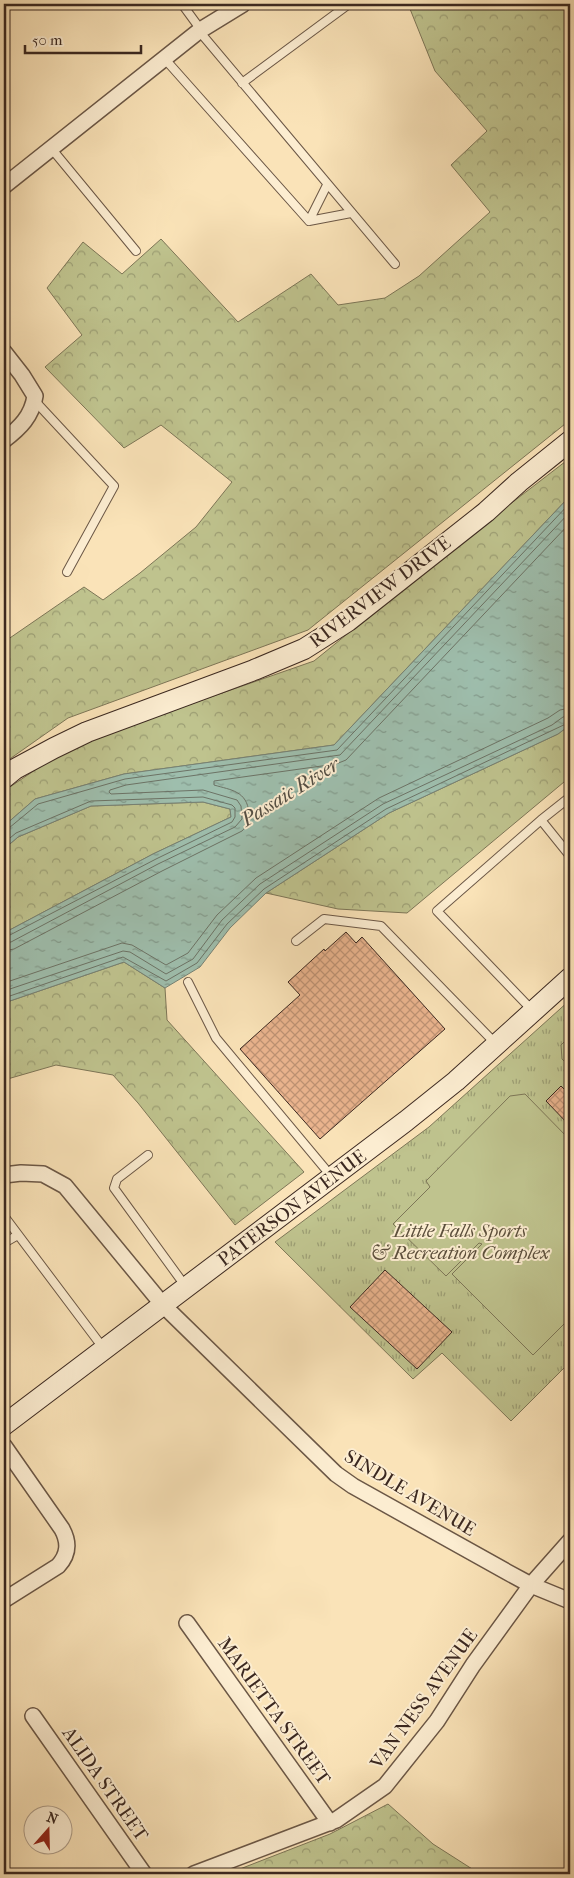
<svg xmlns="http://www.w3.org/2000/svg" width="574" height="1878" viewBox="0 0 574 1878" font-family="'IM FELL French Canon',serif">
<defs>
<pattern id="grass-tufts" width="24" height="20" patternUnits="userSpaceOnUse" patternTransform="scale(1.25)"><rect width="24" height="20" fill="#bfc38e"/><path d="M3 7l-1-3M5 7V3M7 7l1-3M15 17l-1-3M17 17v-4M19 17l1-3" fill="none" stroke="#9c9e74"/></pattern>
<pattern id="forest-crowns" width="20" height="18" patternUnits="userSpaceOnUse" patternTransform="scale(1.25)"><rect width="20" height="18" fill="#bfc38e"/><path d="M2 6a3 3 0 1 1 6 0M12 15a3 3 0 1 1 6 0" fill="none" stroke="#9c9e74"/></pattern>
<pattern id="water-ripples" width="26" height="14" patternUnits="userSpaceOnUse" patternTransform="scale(1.25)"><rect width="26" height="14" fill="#9ebead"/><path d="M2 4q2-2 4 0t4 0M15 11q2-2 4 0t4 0" fill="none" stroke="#829a8c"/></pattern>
<pattern id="building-cross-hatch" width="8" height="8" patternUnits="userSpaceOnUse" patternTransform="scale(1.25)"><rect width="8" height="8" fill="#e9b38d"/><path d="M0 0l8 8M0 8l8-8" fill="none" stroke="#be9273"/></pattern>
</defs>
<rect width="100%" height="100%" fill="#fae3b8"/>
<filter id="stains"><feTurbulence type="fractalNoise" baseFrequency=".004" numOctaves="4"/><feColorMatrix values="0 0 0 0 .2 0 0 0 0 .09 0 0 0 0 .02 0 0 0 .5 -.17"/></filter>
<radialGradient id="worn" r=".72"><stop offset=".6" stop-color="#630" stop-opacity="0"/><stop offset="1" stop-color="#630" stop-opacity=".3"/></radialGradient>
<path fill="url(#grass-tufts)" stroke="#7d7657" d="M570 1000V1362L511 1421 442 1353 413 1379 275 1242 429 1127Z"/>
<path fill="url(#forest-crowns)" stroke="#7d7657" d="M408 4H570V420L308 630 68 718 4 763V642L84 587 103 600 140 573 196 527 232 482 161 425 124 448 45 367 82 335 47 288 83 242 122 274 161 239 238 322 311 274 338 305 385 298 419 276 490 212 451 165 487 131 435 71Z
M570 458V496L334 745 124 774 35 799 4 826V791L63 751 159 715 314 661 457 545Z
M570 725V777L407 913 338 909 266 893 389 813 558 734Z
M203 802 230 809 231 817 153 854 4 933V849L18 837 91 806Z
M124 962 165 988 167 1020 304 1172 235 1225 138 1103 113 1075 56 1065 4 1080V1003Z
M388 1804 433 1844 480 1874H227L330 1834Z"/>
<path fill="#bfc38e" stroke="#7d7657" d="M570 1036V1067L562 1059 561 1045Z
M525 1094 570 1140V1318L533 1355 452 1274 482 1244 479 1243 446 1276 393 1224 430 1187 426 1181 510 1096Z"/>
<path fill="url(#water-ripples)" stroke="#768275" d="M570 496V725L558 734 389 813 266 893 230 928 200 967 165 988 124 962 4 1003V933L153 854 231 817 230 809 203 802 91 806 18 837 4 849V826L35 799 124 774 334 745Z"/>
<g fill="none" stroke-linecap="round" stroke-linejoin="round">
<path stroke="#6c7366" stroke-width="1" d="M4 829 9 828 38 804 125 779 337 750 570 503
M4 843 16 833 91 801 203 797 232 805 235 808V817L232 822 156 859 8 936 4 937
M4 943 11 942 158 864 235 827 242 819 241 806 237 800 203 790 111 794 109 792 110 790 126 785 340 755 570 512
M4 951 14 949 162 871 242 831C247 826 250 821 249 813 247 791 231 790 214 785V781L336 764 346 760 570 523
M4 983 122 943 132 945 166 965 188 953 217 915 256 878 379 798 548 718 560 710 570 708
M4 991 123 951 130 952 166 974 193 959 222 920 260 884 383 804 552 725 563 717 570 715
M4 998 123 957 166 981 197 963 227 924 264 889 386 809 570 722"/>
</g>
<path fill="url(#building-cross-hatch)" stroke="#3b2820" d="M346 932 356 943 362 937 445 1029 320 1139 240 1049 300 995 288 982 324 949 325 951Z
M561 1086 570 1095V1126L546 1101Z
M385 1270 452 1332 417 1369 350 1307Z"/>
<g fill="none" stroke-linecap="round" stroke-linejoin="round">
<g stroke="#6b5746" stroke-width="10">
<path id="lane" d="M182 4 201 30
M199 31 395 264
M164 58 309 221
M242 83 349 4
M51 148 136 251
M309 221 351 213
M309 221 327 185
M34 400 114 486 67 572
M541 820 570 856
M296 941 324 919 381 926 495 1043
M188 982 216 1038 332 1177
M532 1010 437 911 541 820 570 797
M148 1155 117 1179 114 1188 186 1287
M4 1216 104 1349
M4 1243 18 1235"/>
</g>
<g stroke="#6b5746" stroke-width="18">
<path id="street" d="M4 186 199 31 243 4
M4 352 22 375 35 396C32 416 20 428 4 440
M4 1175 21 1173 43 1174 65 1186 163 1305 336 1474 353 1486 507 1572 531 1585 570 1601
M4 1446 62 1529C69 1542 69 1554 58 1566L4 1600
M187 1623 330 1823
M33 1716 144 1874
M194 1874 336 1820 385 1786 437 1721 473 1665 531 1585 570 1541"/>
</g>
<g stroke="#3b2820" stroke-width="22">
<path id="secondary" d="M4 778 15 769 54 748 87 732 254 670 304 649 323 637 348 621 486 512 519 482 570 441
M4 1425 406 1121 456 1081 570 978"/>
</g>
<use href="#lane" stroke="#fcedd1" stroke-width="8"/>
<use href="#street" stroke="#fcedd1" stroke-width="15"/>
<use href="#secondary" stroke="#fcedd1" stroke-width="20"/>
</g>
<g text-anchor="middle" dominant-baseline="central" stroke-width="4" stroke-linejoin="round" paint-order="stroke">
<g font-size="19" fill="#3b2820" stroke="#fcedd1">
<text transform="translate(380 592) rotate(-37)">RIVERVIEW DRIVE</text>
<text transform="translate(292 1208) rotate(-37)">PATERSON AVENUE</text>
<text transform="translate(410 1493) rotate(31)">SINDLE AVENUE</text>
<text transform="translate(424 1699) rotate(-54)">VAN NESS AVENUE</text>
<text transform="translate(274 1711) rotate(54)">MARIETTA STREET</text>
<text transform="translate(105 1784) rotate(55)">ALIDA STREET</text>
</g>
<g font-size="19" font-style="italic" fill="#5c4f3c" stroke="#fcedd1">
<text x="460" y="1231">Little Falls Sports<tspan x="460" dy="22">&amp; Recreation Complex</tspan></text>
</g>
<g font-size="20" font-style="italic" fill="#544e43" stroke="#fcedd1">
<text transform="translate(290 792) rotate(-32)">Passaic River</text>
</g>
</g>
<rect width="574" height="1878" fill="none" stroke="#fae3b8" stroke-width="20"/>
<rect x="5" y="5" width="564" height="1868" fill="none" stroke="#3b2820" stroke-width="2.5"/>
<rect x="10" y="10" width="554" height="1858" fill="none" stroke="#3b2820"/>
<g transform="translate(48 1830) rotate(20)"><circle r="24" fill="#fcedd1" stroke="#af9e8a"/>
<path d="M0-4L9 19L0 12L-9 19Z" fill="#8f2418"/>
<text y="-8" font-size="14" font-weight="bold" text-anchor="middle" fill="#3b2820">N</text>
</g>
<path d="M25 45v8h116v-8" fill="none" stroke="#3b2820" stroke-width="2.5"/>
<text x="32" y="45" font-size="15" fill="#3b2820" stroke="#fcedd1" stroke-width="4" paint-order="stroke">50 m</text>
<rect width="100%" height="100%" filter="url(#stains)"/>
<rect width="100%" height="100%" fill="url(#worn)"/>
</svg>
